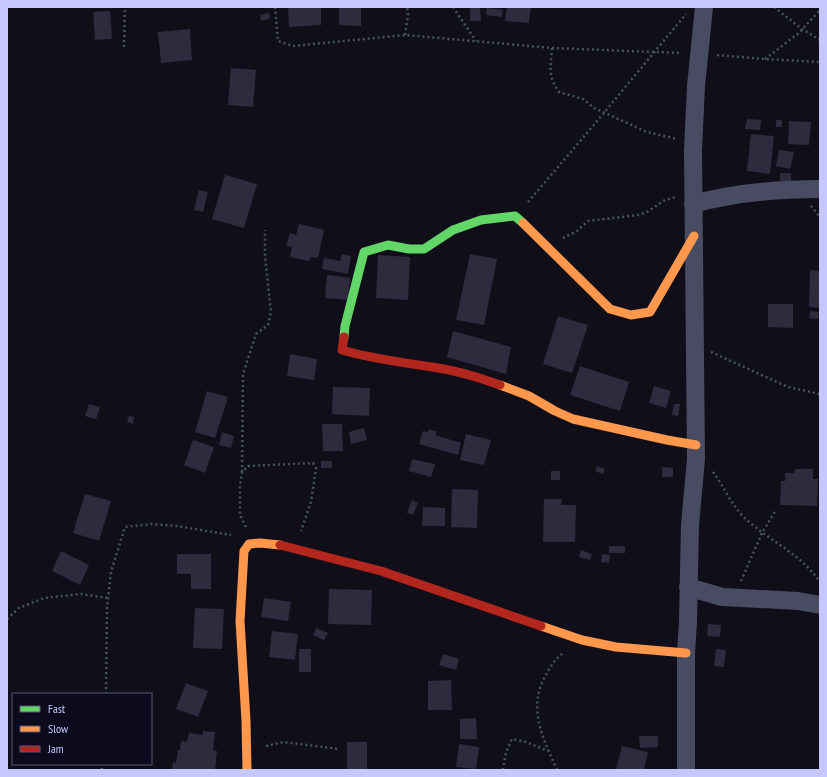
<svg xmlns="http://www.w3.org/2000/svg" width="827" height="777" viewBox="0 0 827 777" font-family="'PT Sans Narrow',sans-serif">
<rect width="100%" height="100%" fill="#100f19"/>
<path fill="#2d2b3d" d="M288 7H321V25L289 27Z
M339 7H361V26L339 25Z
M480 7 481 21H470V8Z
M507 7H531L529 23 505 21Z
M487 8 503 10 502 17 486 15Z
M110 11 112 39 95 40 93 12Z
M269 13 270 19 261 21 260 15Z
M190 29 192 60 161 63 158 32Z
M231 68 256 70 253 107 228 105Z
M747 119 761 120 760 130 745 129Z
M776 120H782V127H776Z
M789 121 811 122 809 145 788 144Z
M751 134 774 136 770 174 747 171Z
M779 150 794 152 790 169 776 166Z
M780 173H791V185H780Z
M225 175 257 184 244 228 212 219Z
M199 190 208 192 203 212 194 210Z
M299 224 324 230 318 258 311 257 309 261 290 257 292 247 286 246 290 233 296 235Z
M342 254 351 256 348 274 322 269 324 258 340 261Z
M470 254 497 259 484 325 456 320Z
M378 255 410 257 408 300 376 298Z
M810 270 820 271V308L809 307Z
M327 275 350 278 348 300 325 298Z
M768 304H793V328L768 327Z
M810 311 819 312 818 319 809 318Z
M558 316 588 325 572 373 543 364Z
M453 331 511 347 506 374 447 357Z
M290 354 317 359 314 380 287 376Z
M580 366 629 382 620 411 570 395Z
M654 386 671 391 666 408 649 403Z
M333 387 370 388 369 416 332 414Z
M207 391 228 397 215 438 195 432Z
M89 404 100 407 96 419 85 416Z
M674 404H680L678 416 672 415Z
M129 416 134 417 133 424 127 422Z
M322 424H342L343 451H323Z
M364 428 367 440 351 444 349 432Z
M429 429 437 432 435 435 461 443 458 455 419 444 423 431 428 432Z
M222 432 234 436 231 448 219 445Z
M466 434 491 440 484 465 460 460Z
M193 440 214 447 205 473 184 465Z
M412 459 435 464 431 477 409 471Z
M321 461H332V468H321Z
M597 466 605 469 603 474 595 471Z
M662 467 673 468V477H662Z
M795 469H813V479H818L817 506 780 505 781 481H785V473H794Z
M551 471H560V480H551Z
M452 489 478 490 477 528 451 527Z
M85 494 111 501 99 541 73 533Z
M544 499H562L561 505H576L575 542H543Z
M412 500 418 503 413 515 407 513Z
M423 507 445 508V526H422Z
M609 546H625V553H609Z
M581 550 592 554 590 560 579 557Z
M61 551 89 565 80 585 52 571Z
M177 554H211V589H191V574H177Z
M602 554 610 555 609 563 601 562Z
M329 589 372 590 371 625 328 624Z
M264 598 291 602 288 621 261 617Z
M195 608 224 609 222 649 193 648Z
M708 624 721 625 720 637 707 636Z
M316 628 328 633 324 640 313 635Z
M272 631 298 634 295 660 269 657Z
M299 649H311V672H299Z
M716 649 726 650 724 667 714 666Z
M443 654 459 659 456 670 439 665Z
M451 680 452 710H428V681Z
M186 683 208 691 198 717 176 709Z
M476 718 477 739H460V719Z
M203 731 215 732 213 750 217 751 215 770H172L173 762 176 763 178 750H180L181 741 187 742 189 733 203 735Z
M639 736H658V747L640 748Z
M347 742H367V770H347Z
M459 744 479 747 476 769 456 767Z
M622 746 648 752 644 770H616Z"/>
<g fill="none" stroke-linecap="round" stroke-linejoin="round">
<path stroke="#445560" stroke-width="2.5" stroke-dasharray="2 3" stroke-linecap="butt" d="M275 7 278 41 293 46 405 35 552 48 682 53
M453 7 476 41
M774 7 802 29 820 40
M405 35 408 15 407 7
M124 47 125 7
M552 48C551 67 547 75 559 92L583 99 594 108 647 132 677 139
M717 55 764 59 820 62
M765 59 799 33 820 10
M528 202 593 126 686 14
M811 206 820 217
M563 238 577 231 588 221 638 215 647 212 665 200 676 197
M711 352 788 387 820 394
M242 472 243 374 256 334 268 325 271 312 265 256V230
M713 472C725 488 732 507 747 520 771 542 801 554 820 582
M246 527 240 515V486L242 472 248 466 313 463 316 468 311 502 301 531
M741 581 762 533 776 510
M7 619 19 608 44 598 81 594 108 598
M106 694 107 607 111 572 125 527 151 524 177 526 231 535
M266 746 284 742 339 749
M102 770V764
M503 770 506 752 512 739 526 742 548 751
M557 770C543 738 526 707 547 673 551 666 555 659 562 654"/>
<path stroke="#494b62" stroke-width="18" d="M693 204C734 193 778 189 820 189
M688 587 722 597 798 601 820 605
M686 770V653L688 622 690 525 696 459 693 151 696 86 704 7"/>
<path stroke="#63d668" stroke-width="9" d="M344 337 345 326 364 252 388 245 409 249H424L453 230 481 220 515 216 523 223"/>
<path stroke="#ff974d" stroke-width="9" d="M523 223 610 309 631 315 650 312 694 236
M500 385 529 396 555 411 573 419 667 440 696 445
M541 626 582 640 616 647 686 653
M247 770 246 721 240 621 244 551 249 544 260 543 280 545"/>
<path stroke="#b3261e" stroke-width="9" d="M344 337 342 350C372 359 401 362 432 367 455 370 478 377 500 385
M280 545 381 571 541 626"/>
</g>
<rect width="827" height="777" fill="none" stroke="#c7c7ff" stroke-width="16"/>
<rect x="12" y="693" width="140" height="72" fill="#0c0b1d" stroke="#575677"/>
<rect x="20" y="706" width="20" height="6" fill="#63d668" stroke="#575677"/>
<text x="48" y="713" font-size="12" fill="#c7c7ff">Fast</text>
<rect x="20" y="726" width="20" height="6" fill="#ff974d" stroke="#575677"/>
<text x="48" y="733" font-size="12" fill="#c7c7ff">Slow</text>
<rect x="20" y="746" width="20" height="6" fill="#b3261e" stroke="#575677"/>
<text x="48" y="753" font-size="12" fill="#c7c7ff">Jam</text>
</svg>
